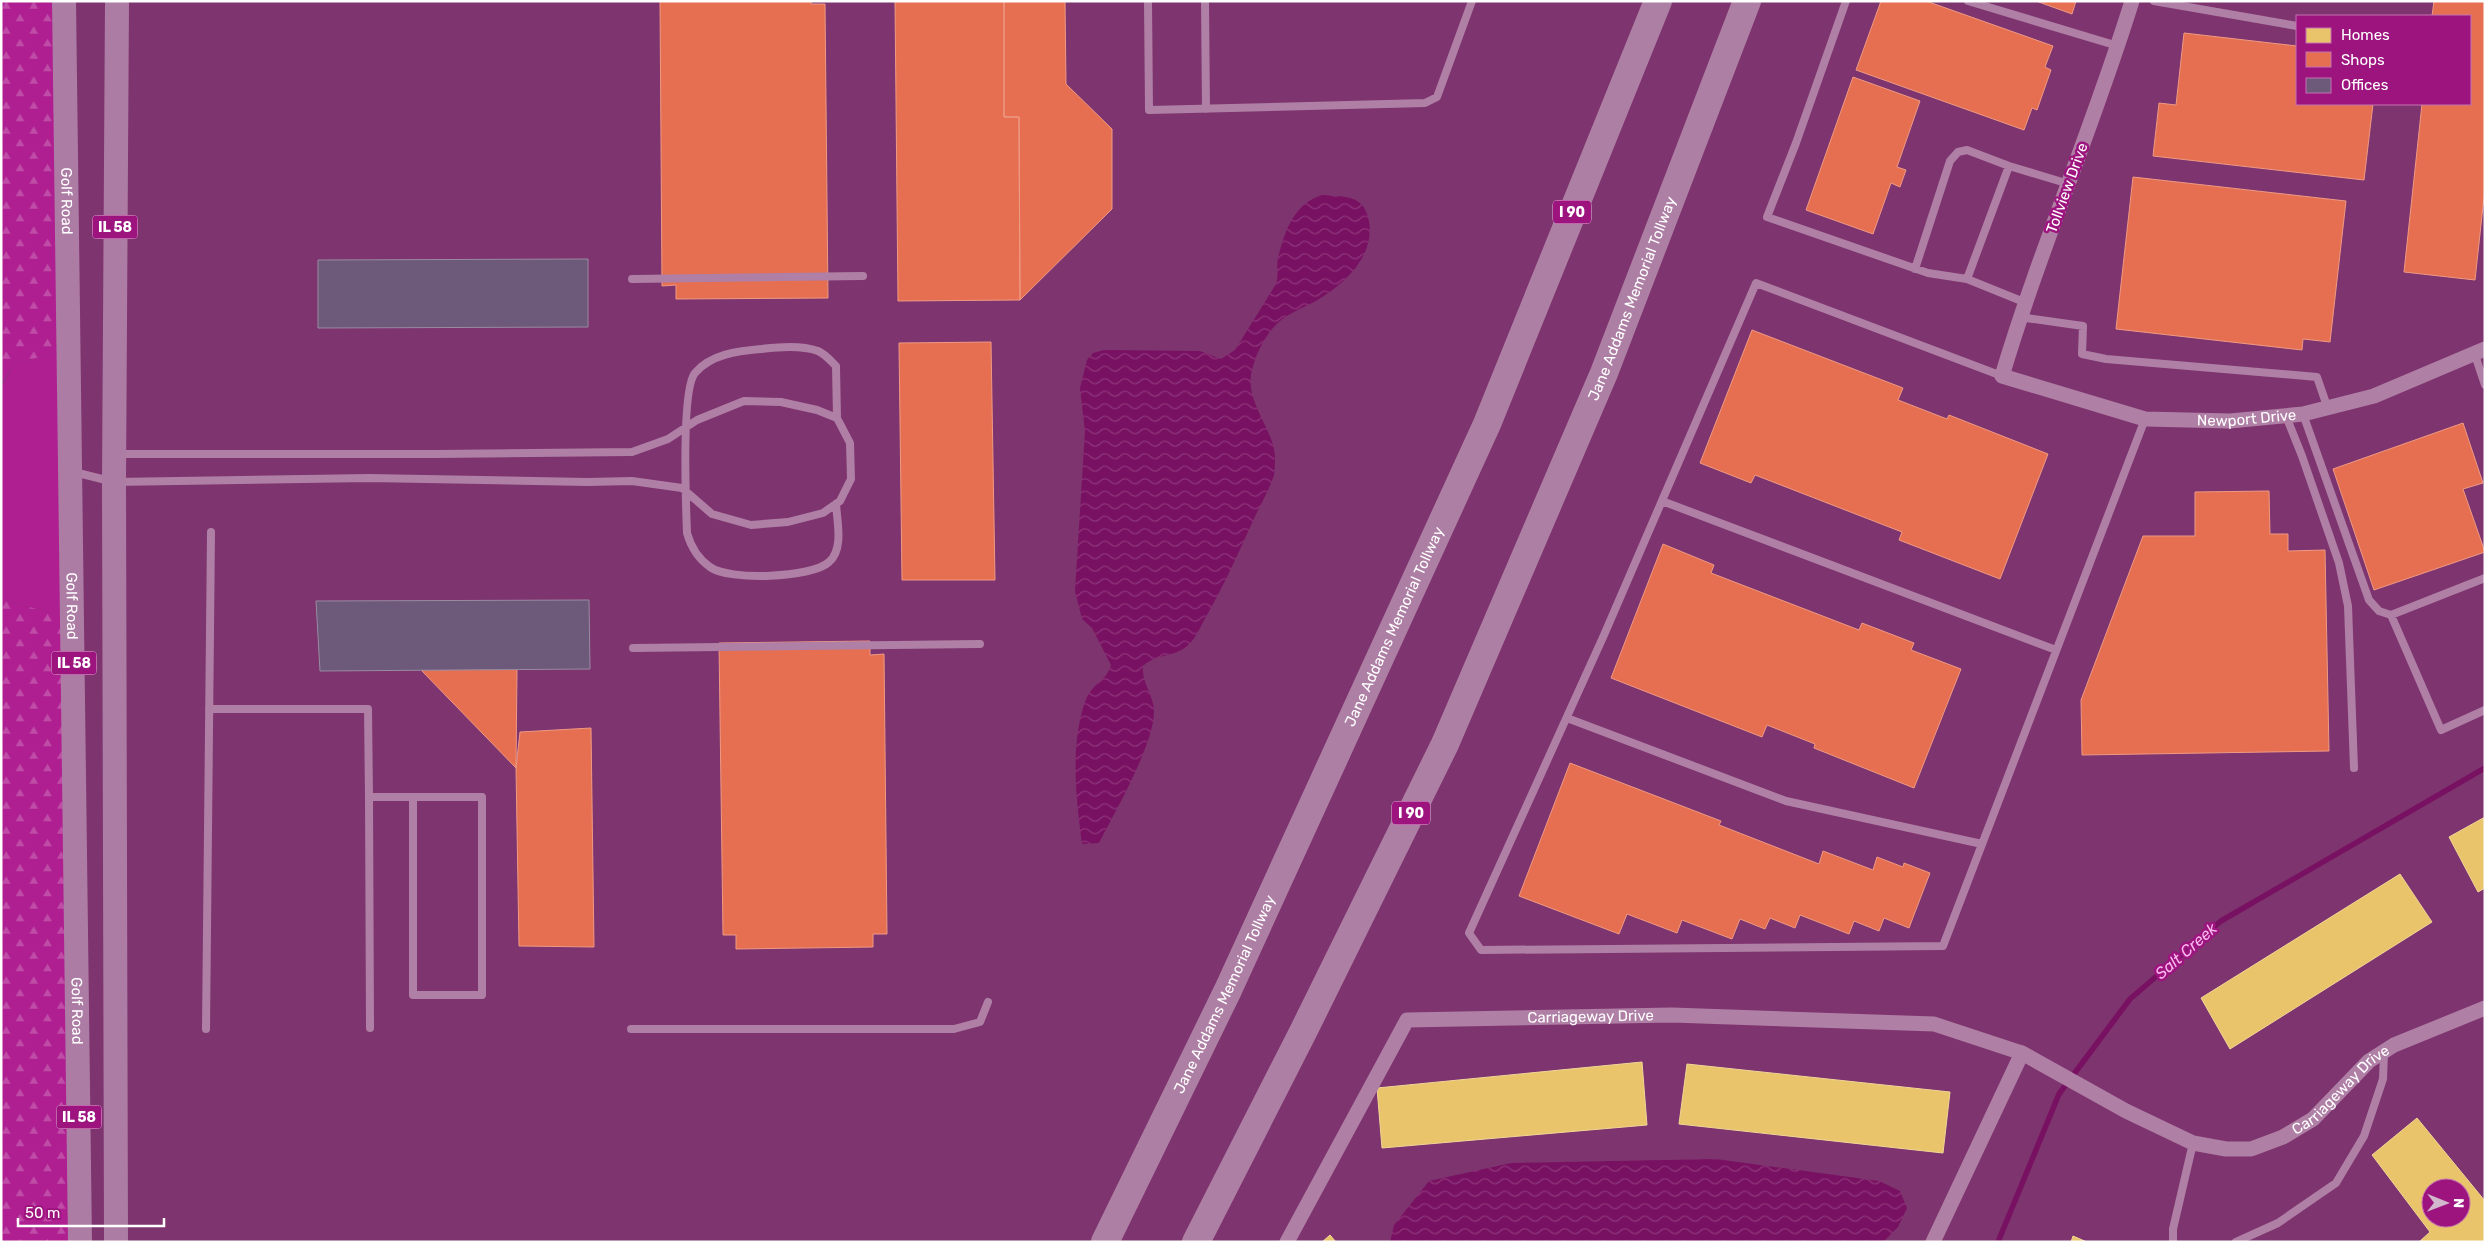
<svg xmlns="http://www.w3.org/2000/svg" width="2486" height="1243" viewBox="0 0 2486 1243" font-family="Rubik,sans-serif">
<defs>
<pattern id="forest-firs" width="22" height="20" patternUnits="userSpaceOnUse" patternTransform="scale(1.25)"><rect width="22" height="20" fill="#af1f91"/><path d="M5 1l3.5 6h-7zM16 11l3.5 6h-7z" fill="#bf4ca7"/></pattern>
<pattern id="water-waves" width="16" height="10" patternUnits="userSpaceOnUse" patternTransform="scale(1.25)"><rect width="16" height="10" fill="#791162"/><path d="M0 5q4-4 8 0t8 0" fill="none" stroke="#8d357a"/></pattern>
</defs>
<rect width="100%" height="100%" fill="#7e346e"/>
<path fill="#af1f91" d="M70 349 73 619 1 599V387L14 364Z"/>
<path fill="url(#forest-firs)" d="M1 1H64L70 349 14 364 1 385Z
M1 599 73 619 80 1242H1Z"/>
<path fill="url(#water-waves)" d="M1322 195C1345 197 1364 194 1369 221 1375 257 1344 284 1316 301 1304 307 1290 313 1280 321 1266 333 1256 353 1252 370 1244 402 1273 427 1275 456 1275 462 1275 469 1274 475 1269 491 1259 507 1252 523 1238 554 1224 585 1207 615 1202 623 1198 634 1192 641 1177 659 1158 652 1143 666 1141 683 1155 697 1154 713 1153 746 1115 812 1099 843L1082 844C1076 799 1070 745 1085 702 1092 682 1107 681 1111 665L1092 628 1082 619 1075 591 1085 431 1080 388 1087 360 1093 353 1104 350 1200 351 1221 359 1235 350 1276 284C1279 275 1276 267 1278 258 1285 230 1294 204 1322 195Z
M1716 1159 1879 1181 1900 1191 1907 1208 1898 1227 1883 1242H1390L1394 1225 1429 1181 1511 1163Z"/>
<path fill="#e9c46a" stroke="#f0d697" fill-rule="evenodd" d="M2485 817V888L2478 892 2449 837Z
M2400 874 2432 922 2230 1049 2201 998Z
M1642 1062 1647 1125 1382 1148 1377 1088Z
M1687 1064 1950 1092 1943 1153 1679 1124Z
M2417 1118 2485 1201V1242H2419L2430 1232 2372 1155ZM2431 1188H2461V1218H2431Z
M1330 1235 1336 1242H1322Z
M2073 1236 2087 1242H2071Z"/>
<path fill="#e76f51" stroke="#ee9a85" d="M660 1H811V4H825L828 298 676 299V285L662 286Z
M895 1H1004V117H1019L1020 300 898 301Z
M1004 1H1065L1066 84 1112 129V209L1020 300 1019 117H1004Z
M1881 1H1926L2053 46 2045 67 2051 70 2037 110 2032 108 2024 130 1856 70Z
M2036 1H2076L2072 14Z
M2434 1H2485V188L2475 280 2404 272 2422 104H2470V16H2432Z
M2184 33 2297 46V104H2373L2364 180 2153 156 2159 103 2176 105Z
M1853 77 1920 101 1897 167 1906 170 1900 187 1891 183 1873 234 1806 210Z
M2133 177 2346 201 2330 342 2303 339 2302 350 2116 329Z
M1752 330 1903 388 1898 400 1947 419 1949 415 2048 454 2000 579 1899 540 1902 532 1755 475 1751 483 1700 463Z
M991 342 995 580H902L899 343Z
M2463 423 2483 483 2463 489 2485 552 2374 590 2333 469Z
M2269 491 2270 534H2288V551L2325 550 2329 751 2082 755 2081 700 2143 536H2195V492Z
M1663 544 1714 565 1711 573 1859 630 1862 623 1914 643 1911 650 1961 669 1914 788 1814 748 1815 744 1767 725 1762 737 1611 678Z
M870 641V655L884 654 887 934H873V947L736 949V935H723L719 643Z
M517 669 516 768 421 670Z
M591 728 594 947 519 946 516 768 520 732Z
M1570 763 1721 821 1719 825 1819 864 1823 851 1873 870 1877 857 1903 867 1904 863 1930 873 1909 928 1884 918 1879 931 1854 921 1849 934 1800 915 1795 928 1770 918 1765 929 1740 919 1732 939 1682 920 1677 933 1627 914 1619 934 1519 896Z"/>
<path fill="#6d597a" stroke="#998ba2" d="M588 259V327L318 328V260Z
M589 600 590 669 320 671 316 601Z"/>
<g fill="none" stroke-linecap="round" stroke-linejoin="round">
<path stroke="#791162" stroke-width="5.5" d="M1998 1242 2059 1094 2130 999 2221 921 2485 768"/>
<path stroke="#af7fa5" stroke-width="8" d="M1148 1 1149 110 1425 103 1437 97 1472 1
M1205 1 1206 109
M1846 1 1796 143 1767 217 1928 273 1967 279 2024 302
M1968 1 2118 46
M2154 1 2297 26
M1915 269 1950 161 1958 152 1967 150 2009 166
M632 279 863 276
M1967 279 2009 166 2069 184
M2019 317 2083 326 2082 354 2106 359 2317 377 2328 409
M2475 355 2485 385
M2002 376 1756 283 1604 635 1469 933 1481 950 1943 946 2145 419
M2303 414 2369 600 2379 611 2391 615 2441 730 2485 710
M2286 416 2302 456 2339 563 2348 606 2354 768
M74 472 114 482 369 478 587 482 632 481 682 488 712 514 751 525 788 522 823 513 840 501 851 479 850 443 837 418 817 410 781 402 744 401 697 420 668 439 632 452 435 454H116
M1662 501 2056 650
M836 504C837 521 844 549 829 562 812 578 728 581 710 567 697 558 691 547 687 533 686 506 681 390 695 373 711 354 738 351 761 349 779 347 801 345 818 351 825 354 831 361 836 366L837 418
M2391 615 2485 578
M633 648 980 644
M209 709H368L369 797H482V995H413V798
M1567 718 1786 801 1982 844
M369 797 370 1028
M206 1029 211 532
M631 1029H954L980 1022 988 1002
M2173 1242V1229L2193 1143
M2236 1242 2278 1223 2336 1183 2364 1136 2383 1079 2384 1052"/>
<g stroke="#af7fa5" stroke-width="15">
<path id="s1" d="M2132 1C2093 127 2040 249 2002 376L2145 419 2230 421 2303 414 2374 396 2485 349"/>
<path id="s2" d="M2022 1053 2126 1111 2193 1143 2226 1149H2251L2283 1137 2313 1119 2369 1061 2394 1045 2485 1008"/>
<path id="s3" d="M1287 1242 1407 1020 1672 1015 1934 1024 2022 1053 1933 1242"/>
</g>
<g stroke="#ad7ca4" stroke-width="24">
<path id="s4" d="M64 1 80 1242"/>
<path d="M116 1242 114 482 117 1"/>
</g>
<g stroke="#ae7fa4" stroke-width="28">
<path id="s5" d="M1105 1242 1228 990 1487 424 1658 1"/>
<path id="s6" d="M1196 1242 1304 1030 1445 744 1604 373 1747 1"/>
</g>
</g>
<g text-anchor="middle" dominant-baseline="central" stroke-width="5" stroke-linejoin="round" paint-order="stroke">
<g fill="#9d147f" stroke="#e2b8d9" stroke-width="1">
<rect x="1553" y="200.5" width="38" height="23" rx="4"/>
<rect x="92.5" y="215.5" width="45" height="23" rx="4"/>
<rect x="51.5" y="651.5" width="45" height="23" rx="4"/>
<rect x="1392" y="801.5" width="38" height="23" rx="4"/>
<rect x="56.5" y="1105.5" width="45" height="23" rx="4"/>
</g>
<g font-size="14" font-weight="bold" fill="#fff">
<text x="1572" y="212">I 90</text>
<text x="115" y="227">IL 58</text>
<text x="74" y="663">IL 58</text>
<text x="1411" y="813">I 90</text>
<text x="79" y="1117">IL 58</text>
</g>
<g font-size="15" fill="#fff" stroke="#9d147f">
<text transform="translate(2067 188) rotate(-70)">Tollview Drive</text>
<text stroke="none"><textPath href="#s4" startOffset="200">Golf Road</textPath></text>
<text stroke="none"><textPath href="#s6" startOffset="1040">Jane Addams Memorial Tollway</textPath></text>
<text stroke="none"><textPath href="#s1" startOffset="648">Newport Drive</textPath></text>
<text stroke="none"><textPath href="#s4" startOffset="605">Golf Road</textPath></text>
<text stroke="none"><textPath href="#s5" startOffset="680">Jane Addams Memorial Tollway</textPath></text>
<text stroke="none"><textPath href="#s5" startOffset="275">Jane Addams Memorial Tollway</textPath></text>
<text stroke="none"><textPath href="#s4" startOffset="1010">Golf Road</textPath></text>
<text stroke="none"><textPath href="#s3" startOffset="436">Carriageway Drive</textPath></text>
<text stroke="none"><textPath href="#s2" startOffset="361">Carriageway Drive</textPath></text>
</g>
<g font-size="16" font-style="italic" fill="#fab7ed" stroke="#9d147f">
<text transform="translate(2186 951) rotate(-41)">Salt Creek</text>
</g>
</g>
<rect width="2486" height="1243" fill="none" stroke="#ffffff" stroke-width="5"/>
<rect x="2296" y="15" width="175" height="90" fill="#9d147f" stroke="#c472b2"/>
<rect x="2306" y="28" width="25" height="15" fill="#e9c46a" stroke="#c472b2"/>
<text x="2341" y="40" font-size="15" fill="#ffffff">Homes</text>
<rect x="2306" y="52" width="25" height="15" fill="#e76f51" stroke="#c472b2"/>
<text x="2341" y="65" font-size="15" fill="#ffffff">Shops</text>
<rect x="2306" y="78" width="25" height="15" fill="#6d597a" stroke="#c472b2"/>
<text x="2341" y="90" font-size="15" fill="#ffffff">Offices</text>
<g transform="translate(2446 1203) rotate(91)"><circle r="24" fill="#9d147f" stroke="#c472b2"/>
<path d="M0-4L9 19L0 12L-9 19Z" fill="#d2b8cc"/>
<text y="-8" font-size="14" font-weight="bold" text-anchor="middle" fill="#ffffff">N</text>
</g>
<path d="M18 1218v8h146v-8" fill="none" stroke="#ffffff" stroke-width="2.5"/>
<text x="25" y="1218" font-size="15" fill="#ffffff" stroke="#9d147f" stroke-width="4" paint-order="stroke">50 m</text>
</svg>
